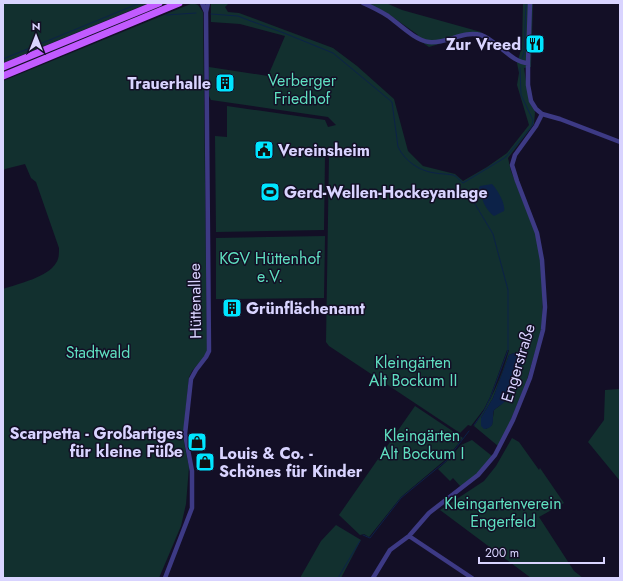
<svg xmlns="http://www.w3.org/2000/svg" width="623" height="581" viewBox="0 0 623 581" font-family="Jost,sans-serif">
<rect width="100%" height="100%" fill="#130f26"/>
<path fill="#12302f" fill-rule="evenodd" d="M3 3H149L3 63Z
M193 3 198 5 203 12 207 354 192 371 189 377 183 437 189 467 186 504 181 526 159 578H3V289C18 284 48 277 56 263 59 259 59 254 59 248L36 182 31 178 25 164 5 169 3 171V81Z
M211 3H229L225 7 228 12 239 13 333 48 357 66 394 99 408 151 423 166 455 174 463 181 487 167 507 153 529 125 517 85 519 73 517 63 522 47 523 3H533L531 67 524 68 529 101 535 112 534 124 508 158 511 171 535 232 541 261 543 290 542 328 526 383 506 432 498 446 474 426C490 403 502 377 509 350H507L490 397 484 409 471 426 468 425 460 433 329 346 326 342 329 156 325 155 324 230 216 232 215 136 227 137V106L325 120 328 127 336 125 328 117 211 100 209 96V67L268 76 285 36 240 24 211 22ZM514 353H518V373C514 377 512 383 508 386 507 399 505 402 494 410L492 425 486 429 481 418 493 398 509 355Z
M367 3H386L402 10 481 32 478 36H466L429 47 416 38 418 35 387 13Z
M325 236 324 298 216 299V238Z
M620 389V481L588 442 604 420 605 390Z
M415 406 463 438 445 460 401 497 369 537 364 534 360 535 339 515Z
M512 438 519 442 539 470 540 468 564 503 539 517 574 571 583 578H531L440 510 484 481 496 466Z
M472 440 492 456 477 474 461 487 453 478 450 481 438 469 446 462 461 445Z
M336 525 361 540 341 578H300L321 541Z"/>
<path fill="#0c2248" d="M492 184C497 189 506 204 504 211L494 216C488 212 482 202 482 196L479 188 480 186Z
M514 353 521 354 524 357 523 365 519 368C519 372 511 383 508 386 507 403 507 400 494 410 491 418 497 428 484 429L481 426V418L493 398 509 355Z"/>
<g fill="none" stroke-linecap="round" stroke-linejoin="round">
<path stroke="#0c2248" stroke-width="1" d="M211 14 238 16 248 20 284 33 333 53 392 102 398 147C405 161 419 171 435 173 441 174 448 174 453 175 457 176 460 181 463 183L506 157 532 126 533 120 521 95 520 68
M166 15 196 13
M522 58 524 53 526 3
M3 59 140 3
M466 189 493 234 508 290V350L491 396 484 411 474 425
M363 535 370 538 401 498 446 461 469 431
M338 578 360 541"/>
<path stroke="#3d3a85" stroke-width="4.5" d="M202 3 206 12
M363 3C372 7 380 11 388 16 399 24 416 41 429 42 447 44 463 30 481 35 496 40 512 63 528 63
M530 3 528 63V85L531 101 536 109 542 114 560 119 620 142
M409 536 472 578
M165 578 192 508V471L185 434 191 379 196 370 206 357 209 351 206 12 208 3
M373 578 390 550 409 536 429 513 478 475 495 455 513 420 530 378 543 330 545 307 542 260 537 233 517 181 512 165 515 155 536 126 542 114"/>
<path stroke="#c25bff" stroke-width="7" d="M3 67 159 3
M3 76 179 3"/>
</g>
<defs>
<g id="restaurant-square" transform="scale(1)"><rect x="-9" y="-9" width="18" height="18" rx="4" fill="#00e5ff" stroke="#130f26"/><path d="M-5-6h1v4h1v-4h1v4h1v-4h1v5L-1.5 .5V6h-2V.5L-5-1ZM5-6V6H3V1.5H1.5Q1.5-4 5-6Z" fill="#111"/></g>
<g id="building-square" transform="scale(1)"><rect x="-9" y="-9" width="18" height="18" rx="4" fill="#00e5ff" stroke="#130f26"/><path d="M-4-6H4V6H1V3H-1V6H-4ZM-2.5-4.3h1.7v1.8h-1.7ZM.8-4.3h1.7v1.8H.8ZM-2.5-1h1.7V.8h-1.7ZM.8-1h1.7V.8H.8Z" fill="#111"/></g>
<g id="civic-square" transform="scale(1)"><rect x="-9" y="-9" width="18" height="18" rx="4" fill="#00e5ff" stroke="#130f26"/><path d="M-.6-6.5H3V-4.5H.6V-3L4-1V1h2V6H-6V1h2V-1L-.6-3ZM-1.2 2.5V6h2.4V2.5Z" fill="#111"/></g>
<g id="stadium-square" transform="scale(1)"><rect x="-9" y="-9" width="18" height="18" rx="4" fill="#00e5ff" stroke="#130f26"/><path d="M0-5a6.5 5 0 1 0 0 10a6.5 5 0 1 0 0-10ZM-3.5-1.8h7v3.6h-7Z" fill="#111"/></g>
<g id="shop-square" transform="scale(1)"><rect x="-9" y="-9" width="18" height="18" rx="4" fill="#00e5ff" stroke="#130f26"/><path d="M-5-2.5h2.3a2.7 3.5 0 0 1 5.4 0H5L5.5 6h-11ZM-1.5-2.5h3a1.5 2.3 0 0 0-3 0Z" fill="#111"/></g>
</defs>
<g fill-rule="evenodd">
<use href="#restaurant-square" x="535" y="44"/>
<use href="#building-square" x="225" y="83"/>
<use href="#civic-square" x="264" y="150"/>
<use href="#stadium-square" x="270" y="192"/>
<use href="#building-square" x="232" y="308"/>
<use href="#shop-square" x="197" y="442"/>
<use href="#shop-square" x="205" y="462"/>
</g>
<g text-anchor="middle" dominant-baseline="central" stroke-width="3" stroke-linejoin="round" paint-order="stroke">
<g font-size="16" font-weight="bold" fill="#d9d4ff" stroke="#130f26" text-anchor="start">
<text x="521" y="44" text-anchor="end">Zur Vreed</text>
<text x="211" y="83" text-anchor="end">Trauerhalle</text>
<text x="278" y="150">Vereinsheim</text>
<text x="284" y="192">Gerd-Wellen-Hockeyanlage</text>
<text x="246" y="308">Grünflächenamt</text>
<text x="183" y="433" text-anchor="end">Scarpetta - Großartiges<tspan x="183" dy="18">für kleine Füße</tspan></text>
<text x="219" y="453">Louis &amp; Co. -<tspan x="219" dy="18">Schönes für Kinder</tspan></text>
</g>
<g font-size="16" fill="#5fe0c0" stroke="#130f26">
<text x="302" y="80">Verberger<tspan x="302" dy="18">Friedhof</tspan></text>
<text x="270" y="258">KGV Hüttenhof<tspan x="270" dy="18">e.V.</tspan></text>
<text x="98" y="352">Stadtwald</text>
<text x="413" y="362">Kleingärten<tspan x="413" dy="18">Alt Bockum II</tspan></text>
<text x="422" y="435">Kleingärten<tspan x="422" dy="18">Alt Bockum I</tspan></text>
<text x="503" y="503">Kleingartenverein<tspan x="503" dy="18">Engerfeld</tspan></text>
</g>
<g font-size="16" fill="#d9d4ff" stroke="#130f26">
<text transform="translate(195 301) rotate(-91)">Hüttenallee</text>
<text transform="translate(518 363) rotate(-73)">Engerstraße</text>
</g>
</g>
<rect width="623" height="581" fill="none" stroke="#d9d4ff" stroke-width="8"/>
<g transform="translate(36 36)" stroke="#130f26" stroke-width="3" paint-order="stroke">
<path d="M0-3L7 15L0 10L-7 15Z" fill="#d9d4ff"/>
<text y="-6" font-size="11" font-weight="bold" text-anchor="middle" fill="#d9d4ff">N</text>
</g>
<path d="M479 557v6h125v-6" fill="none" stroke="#d9d4ff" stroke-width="2"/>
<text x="485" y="557" font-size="12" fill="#d9d4ff" stroke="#130f26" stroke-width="3" paint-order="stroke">200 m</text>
</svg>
